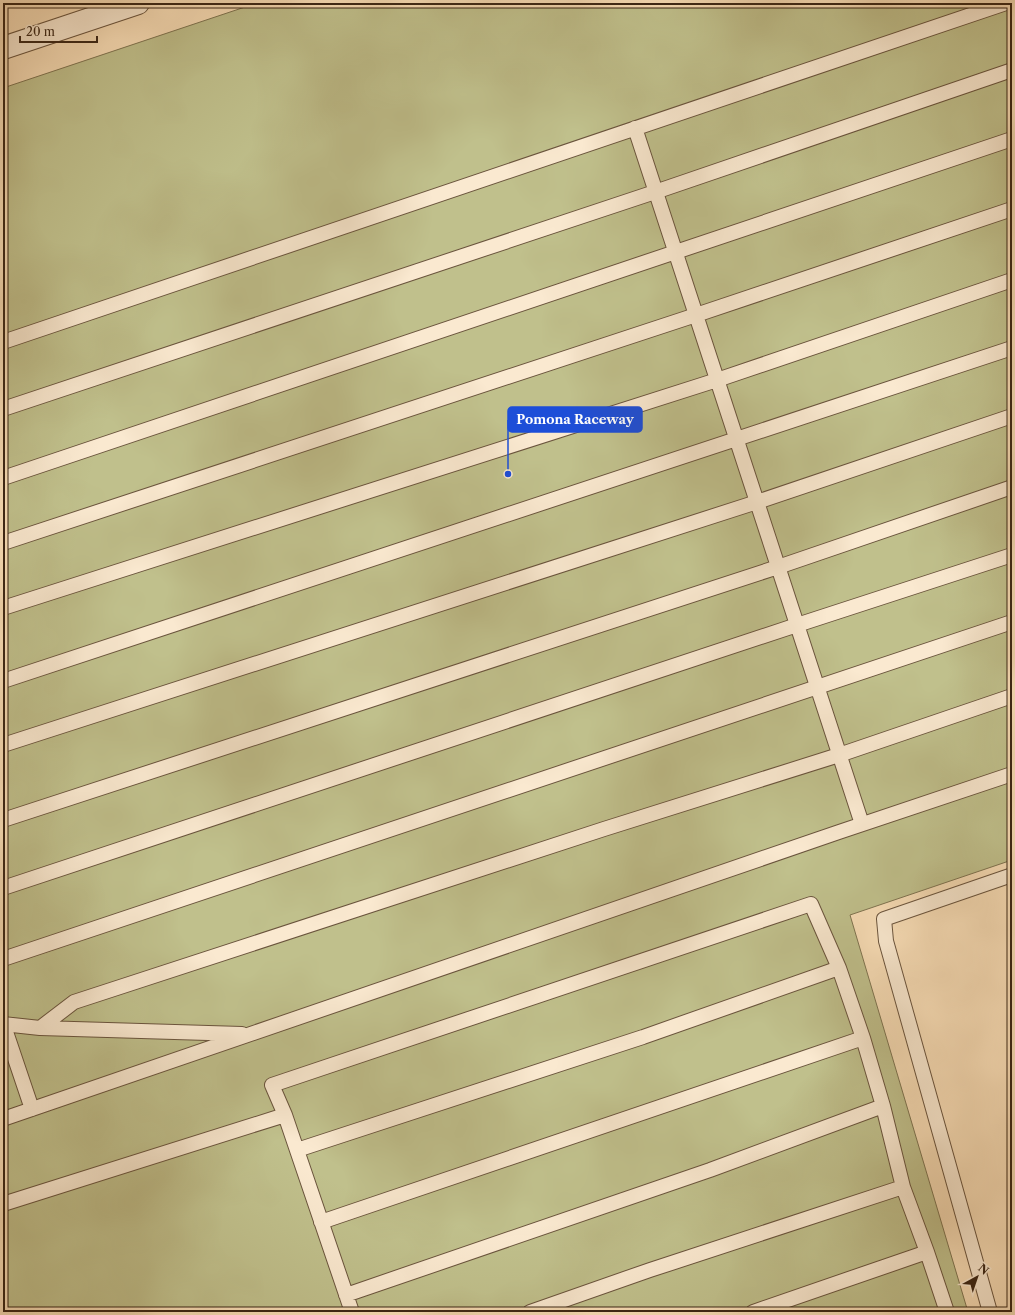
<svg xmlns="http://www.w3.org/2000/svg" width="1015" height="1315" viewBox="0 0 1015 1315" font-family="'Libre Caslon Text',serif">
<rect width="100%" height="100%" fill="#f8ddb6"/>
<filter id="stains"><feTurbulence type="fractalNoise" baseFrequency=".005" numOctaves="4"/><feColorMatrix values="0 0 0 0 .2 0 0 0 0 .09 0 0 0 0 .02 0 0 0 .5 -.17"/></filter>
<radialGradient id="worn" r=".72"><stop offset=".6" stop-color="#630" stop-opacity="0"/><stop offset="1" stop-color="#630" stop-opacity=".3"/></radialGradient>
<path fill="#c0c08c" stroke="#7e7350" d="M257 3H1012V860L850 915 968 1312H3V88Z"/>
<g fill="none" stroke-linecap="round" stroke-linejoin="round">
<g stroke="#6a543d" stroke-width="16">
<path id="service" d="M635 128 862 824
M3 342 1006 3
M3 409 655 192 1012 70
M3 478 1012 139
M3 543 696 315 1012 209
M3 608 717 380 1012 280
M3 681 1012 348
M3 745 757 502 1012 416
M3 820 778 567 1012 487
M3 888 797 625 1012 555
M3 959 1012 622
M3 1023 32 1109
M3 1024 40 1028 242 1034
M40 1028 74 1002 604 829 839 755 1012 696
M285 1115 272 1085 811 904 839 968 643 1037 297 1150
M3 1119 839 832 1012 774
M3 1204 285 1115 352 1312
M321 1222 863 1038 839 968
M927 1252 947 1312
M346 1295 710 1170 883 1106 863 1038
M530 1312 650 1270 903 1187 883 1106
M753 1312 927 1252 903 1187
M990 1312 886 941 884 919 1012 875"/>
</g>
<g stroke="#6a543d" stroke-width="24">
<path id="tertiary" d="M3 48 138 3"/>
</g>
<use href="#service" stroke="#fae9d0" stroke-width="14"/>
<use href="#tertiary" stroke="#fae9d0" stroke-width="22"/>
</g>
<path fill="none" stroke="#1d4ed8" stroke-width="1.5" d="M508 474L508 420"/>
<circle fill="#1d4ed8" stroke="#fae9d0" stroke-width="1.5" cx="508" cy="474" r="4"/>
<rect fill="#1d4ed8" stroke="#1d4ed8" stroke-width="1.5" x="508" y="407" width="134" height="25" rx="4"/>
<g font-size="13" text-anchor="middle" font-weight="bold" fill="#fff">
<text x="575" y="424">Pomona Raceway</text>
</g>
<rect width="1015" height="1315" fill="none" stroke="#f8ddb6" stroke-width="16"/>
<rect x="4" y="4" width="1007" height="1307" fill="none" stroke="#3b2615" stroke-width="2"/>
<rect x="8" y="8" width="999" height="1299" fill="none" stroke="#3b2615"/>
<g transform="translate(977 1277) rotate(40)" stroke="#fae9d0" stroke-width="3" paint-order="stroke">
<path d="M0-3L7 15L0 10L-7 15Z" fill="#3b2615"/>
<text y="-6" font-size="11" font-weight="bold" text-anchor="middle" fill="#3b2615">N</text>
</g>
<path d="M20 36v6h77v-6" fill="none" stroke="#3b2615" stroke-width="2"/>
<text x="26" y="36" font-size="12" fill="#3b2615" stroke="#fae9d0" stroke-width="3" paint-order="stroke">20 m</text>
<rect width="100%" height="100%" filter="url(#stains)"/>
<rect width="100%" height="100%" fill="url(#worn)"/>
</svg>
